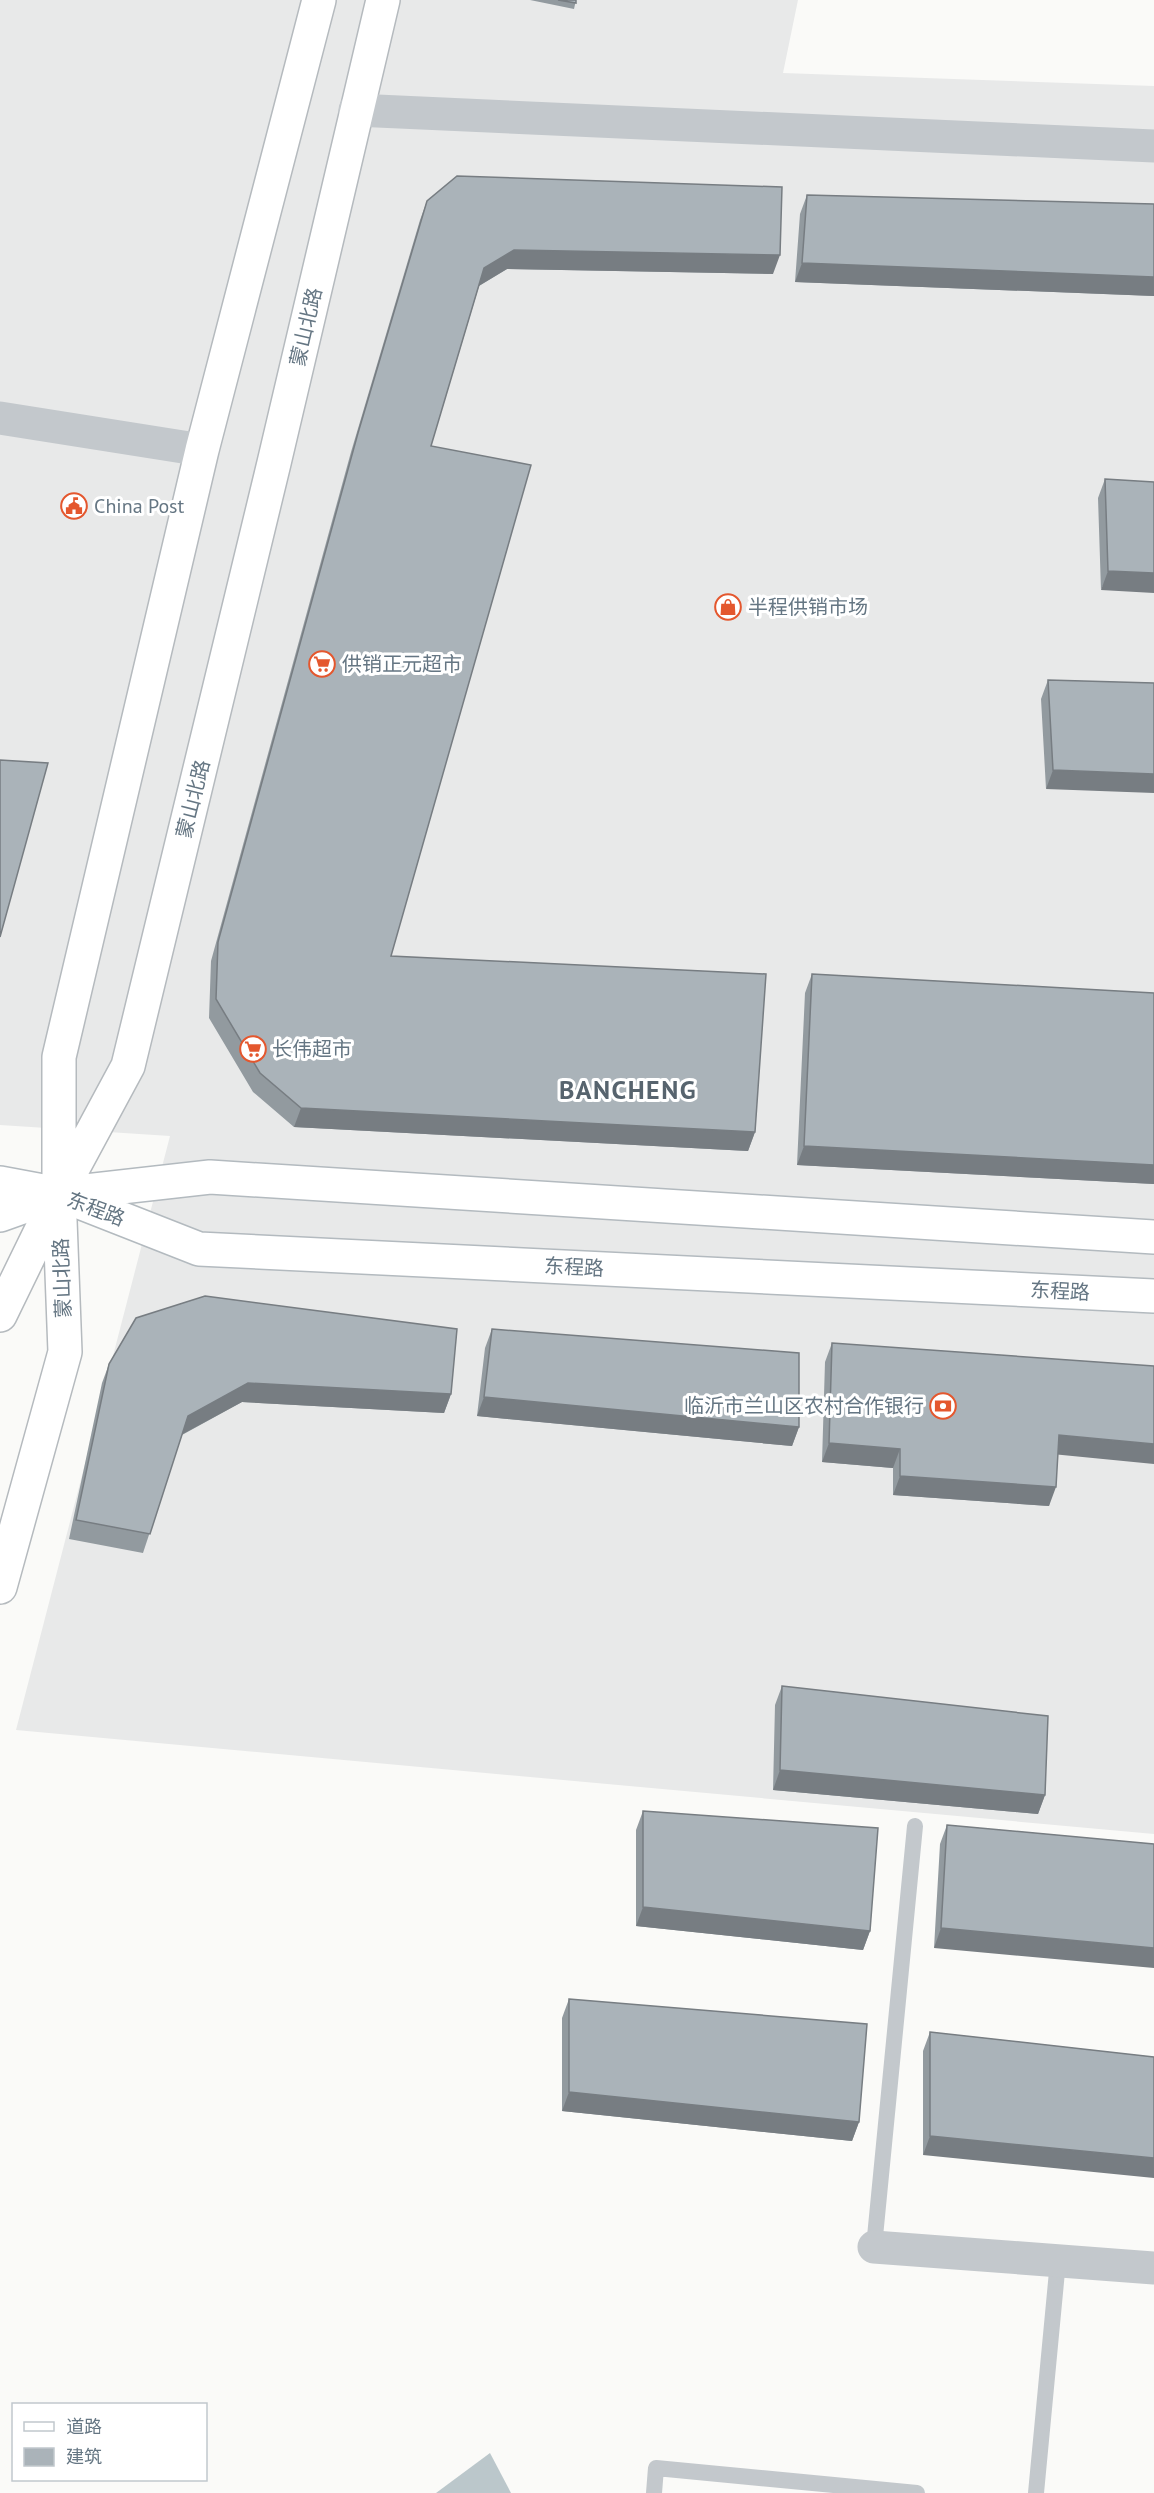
<svg xmlns="http://www.w3.org/2000/svg" width="1154" height="2493" viewBox="0 0 1154 2493" font-family="'PT Sans','Noto Sans SC',sans-serif">
<rect width="100%" height="100%" fill="#fafaf8"/>
<path fill="#e8e9e9" d="M0 0H798L783 73 1154 86V1834L16 1730 170 1136 0 1125Z"/>
<path fill="#bbc7cb" d="M490 2453 511 2493H436Z"/>
<g fill="none" stroke-linecap="round" stroke-linejoin="round">
<g stroke="#b3babf" stroke-width="36">
<path id="secondary" d="M0 1183 59 1194 199 1249 1154 1296
M0 1215 59 1194 210 1177 1154 1237"/>
</g>
<g stroke="#b5babe" stroke-width="36">
<path id="primary" d="M0 1315 59 1194V1057L202 450 319 0
M0 1587 65 1352 59 1194 128 1066 274 463 383 0"/>
</g>
<path stroke="#c3c8cc" stroke-width="16" d="M874 2247 915 1826
M654 2493 656 2468 917 2493
M1036 2493 1058 2261"/>
<path stroke="#c3c8cc" stroke-width="33" d="M355 110 1154 146
M0 418 202 450
M874 2247 1154 2268"/>
<use href="#secondary" stroke="#fff" stroke-width="33"/>
<use href="#primary" stroke="#fff" stroke-width="33"/>
</g>
<path fill="#929a9f" d="M530 0H576L574 9Z
M807 195 1154 204V296L795 282 800 214Z
M427 201 773 274 507 269 479 286 431 446 391 956 755 1132 748 1151 294 1127 253 1092 209 1018 211 961 351 452 420 220Z
M1105 479 1154 482 1101 590 1098 498Z
M1048 680 1154 683 1046 789 1041 699Z
M812 974 1154 993V1184L797 1165 805 993Z
M492 1329 799 1427 792 1446 477 1416 485 1348Z
M832 1343 1058 1455 1049 1506 893 1495V1468L822 1462 825 1362Z
M109 1364 451 1394 444 1413 242 1402 182 1435 143 1553 69 1539 102 1383Z
M782 1686 1045 1795 1038 1814 773 1790 775 1705Z
M643 1811 870 1931 863 1950 636 1926V1830Z
M947 1825 1154 1844 934 1948 940 1844Z
M569 1999 859 2122 852 2141 562 2111V2018Z
M930 2032 1154 2057 923 2155V2051Z"/>
<path fill="#777d82" d="M514 250 780 255 773 274 507 269 477 287 484 268Z
M802 263 1154 277V296L795 282Z
M1108 571 1154 573V593L1101 590Z
M1053 770 1154 774V793L1046 789Z
M301 1108 755 1132 748 1151 294 1127Z
M804 1146 1154 1165V1184L797 1165Z
M248 1383 451 1394 444 1413 242 1402 181 1435 188 1416Z
M484 1397 799 1427 792 1446 477 1416Z
M1059 1435 1154 1444V1464L1052 1454Z
M829 1443 900 1449 893 1468 822 1462Z
M900 1476 1056 1487 1049 1506 893 1495Z
M780 1770 1045 1795 1038 1814 773 1790Z
M643 1907 870 1931 863 1950 636 1926Z
M941 1928 1154 1948V1968L934 1948Z
M569 2092 859 2122 852 2141 562 2111Z
M930 2136 1154 2158V2178L923 2155Z"/>
<path fill="#aab3b9" stroke="#777d82" stroke-width="1.5" d="M558 0H576V3Z
M457 176 782 187 780 255 514 250 484 268 431 446 531 465 391 956 766 974 755 1132 301 1108 260 1073 216 999 218 942 358 433 427 201Z
M807 195 1154 204V277L802 263Z
M1105 479 1154 482V573L1108 571Z
M1048 680 1154 683V774L1053 770Z
M0 760 48 763 0 937Z
M812 974 1154 993V1165L804 1146Z
M205 1296 457 1329 451 1394 248 1383 188 1416 150 1534 76 1520 109 1364 136 1318Z
M492 1329 799 1353V1427L484 1397Z
M832 1343 1154 1366V1444L1059 1435 1056 1487 900 1476V1449L829 1443Z
M782 1686 1048 1716 1045 1795 780 1770Z
M643 1811 878 1828 870 1931 643 1907Z
M947 1825 1154 1844V1948L941 1928Z
M569 1999 867 2024 859 2122 569 2092Z
M930 2032 1154 2057V2158L930 2136Z"/>
<defs>
<g id="civic-ring" transform="scale(1.35)"><circle r="9.5" fill="#fff" stroke="#e4572e" stroke-width="1.5"/><path d="M-.6-6.5H3V-4.5H.6V-3L4-1V1h2V6H-6V1h2V-1L-.6-3ZM-1.2 2.5V6h2.4V2.5Z" fill="#e4572e"/></g>
<g id="shop-ring" transform="scale(1.35)"><circle r="9.5" fill="#fff" stroke="#e4572e" stroke-width="1.5"/><path d="M-5-2.5h2.3a2.7 3.5 0 0 1 5.4 0H5L5.5 6h-11ZM-1.5-2.5h3a1.5 2.3 0 0 0-3 0Z" fill="#e4572e"/></g>
<g id="supermarket-ring" transform="scale(1.35)"><circle r="9.5" fill="#fff" stroke="#e4572e" stroke-width="1.5"/><path d="M-6-5.5h2.5l.6 2H6L4.5 2H-2.5L-4.4-4H-6ZM-1.5 3.2a1.3 1.3 0 1 0 .1 0ZM3 3.2a1.3 1.3 0 1 0 .1 0Z" fill="#e4572e"/></g>
<g id="bank-ring" transform="scale(1.35)"><circle r="9.5" fill="#fff" stroke="#e4572e" stroke-width="1.5"/><path d="M-6-4H6V4H-6ZM0-2.3a2.3 2.3 0 1 0 0 4.6a2.3 2.3 0 1 0 0-4.6Z" fill="#e4572e"/></g>
</defs>
<g fill-rule="evenodd">
<use href="#civic-ring" x="74" y="506"/>
<use href="#shop-ring" x="728" y="607"/>
<use href="#supermarket-ring" x="322" y="664"/>
<use href="#supermarket-ring" x="253" y="1049"/>
<use href="#bank-ring" x="943" y="1406"/>
</g>
<g text-anchor="middle" dominant-baseline="central" stroke-width="6" stroke-linejoin="round" paint-order="stroke">
<g font-size="20" fill="#657683" stroke="#fff">
<text transform="translate(306 327) rotate(-77)">蒙山北路</text>
<text transform="translate(193 799) rotate(-76)">蒙山北路</text>
<text transform="translate(96 1209) rotate(21)">东程路</text>
<text transform="translate(574 1267) rotate(3)">东程路</text>
<text transform="translate(62 1278) rotate(-92)">蒙山北路</text>
<text transform="translate(1060 1291) rotate(3)">东程路</text>
</g>
<g font-size="20" fill="#657683" stroke="#fff" text-anchor="start">
<text x="94" y="506">China Post</text>
<text x="748" y="607">半程供销市场</text>
<text x="342" y="664">供销正元超市</text>
<text x="272" y="1049">长伟超市</text>
<text x="924" y="1406" text-anchor="end">临沂市兰山区农村合作银行</text>
</g>
<g font-size="26" font-weight="bold" letter-spacing="1.5" fill="#57646e" stroke="#fff">
<text x="628" y="1089">BANCHENG</text>
</g>
</g>
<rect x="12" y="2403" width="195" height="78" fill="#ffffff" stroke="#c1c8cd" stroke-width="1.5"/>
<rect x="24" y="2422" width="30" height="9" fill="#ffffff" stroke="#c1c8cd" stroke-width="1.5"/>
<text x="66" y="2433" font-size="18" fill="#657683">道路</text>
<rect x="24" y="2448" width="30" height="18" fill="#aab3b9" stroke="#c1c8cd" stroke-width="1.5"/>
<text x="66" y="2463" font-size="18" fill="#657683">建筑</text>
</svg>
